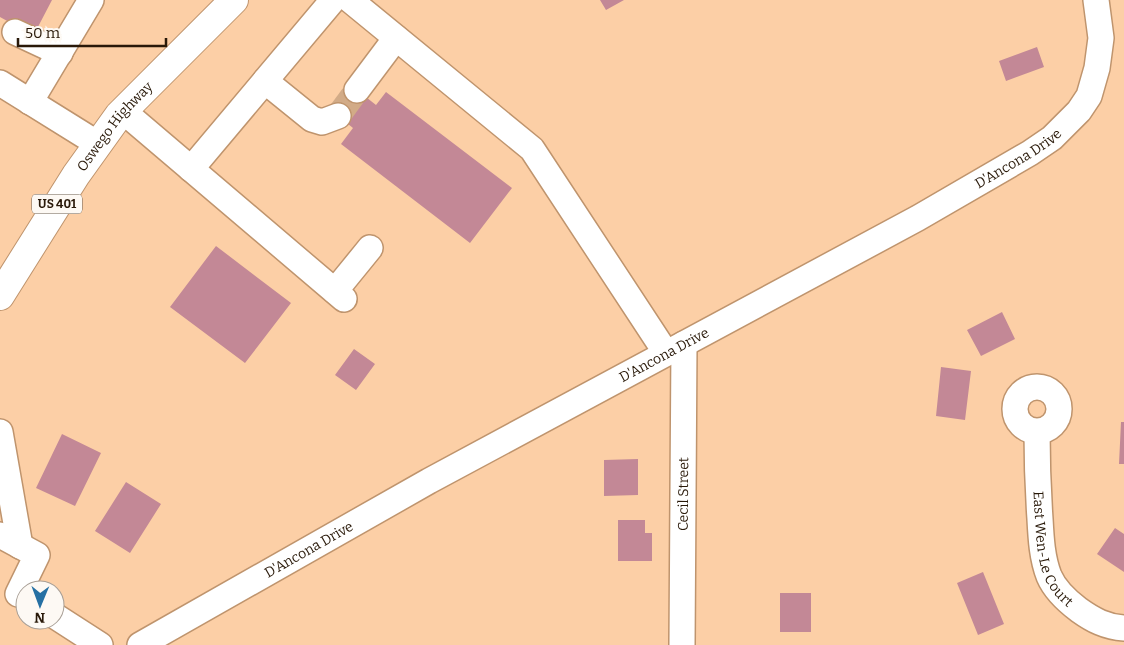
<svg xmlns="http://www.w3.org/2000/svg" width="1124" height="645" viewBox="0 0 1124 645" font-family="Bitter,serif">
<rect width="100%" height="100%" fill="#fccfa6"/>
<path fill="#c38896" d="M0 0H52L28 46 9 22 0 17Z
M600 0H624L606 10Z
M1037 47 1044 67 1006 81 999 61Z
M352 86 376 105 386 92 512 188 470 243 341 144 353 128 332 111Z
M216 246 291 303 245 363 170 307Z
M1002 312 1015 339 981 356 967 330Z
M354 349 375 364 356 390 335 375Z
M941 367 971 371 965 420 936 416Z
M1121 422H1124V464H1119Z
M62 434 101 453 75 506 36 488Z
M638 459V495L604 496V460Z
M126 482 161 504 130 553 95 531Z
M618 520H645V533H652V561H618Z
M1115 528 1124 534V572L1097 554Z
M983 572 1004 624 978 635 957 583Z
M780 593H811V632H780Z"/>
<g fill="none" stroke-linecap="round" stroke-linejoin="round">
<path stroke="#d2ab87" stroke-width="25" stroke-dasharray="25 12" stroke-linecap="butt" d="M338 116 357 90"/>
<g stroke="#bf946d" stroke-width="28">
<g id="minor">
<path d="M350 0 532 149 666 353"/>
<path d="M15 32 60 53"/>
<path d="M265 81 312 119 322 122 338 116"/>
<path d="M0 83 98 144"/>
<path d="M357 90 396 38"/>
<path d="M30 102 91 0"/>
<path d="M123 111 344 299"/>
<path d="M191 169 333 0"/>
<path d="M335 291 370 248"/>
<circle cx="1037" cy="409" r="22"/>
<path d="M0 432 20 546"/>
<path id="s1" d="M1037 432C1037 461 1038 490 1040 519 1041 538 1042 558 1049 576 1055 590 1067 601 1079 610 1093 620 1106 627 1124 628"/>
<path d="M0 535 37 555 18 594"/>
<path d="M55 616 100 645"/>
<path id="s2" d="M140 645 429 481 918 218 1030 153 1052 138 1079 111 1089 96 1097 68 1101 38 1096 0"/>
<path id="s3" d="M682 645 684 344"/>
</g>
</g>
<g stroke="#bf946d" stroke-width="30">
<g id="major">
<path id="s4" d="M0 296 76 175 119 115 234 0"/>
</g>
</g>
<use href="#minor" stroke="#fff" stroke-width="25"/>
<use href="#major" stroke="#fff" stroke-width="28"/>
</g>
<g text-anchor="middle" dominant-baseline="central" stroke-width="4" stroke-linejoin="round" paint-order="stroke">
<rect fill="#fdf9f4" stroke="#695c50" stroke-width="1" x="32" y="194.5" width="50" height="19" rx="4"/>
<g font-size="12" font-weight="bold" fill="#291909">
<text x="57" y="204">US 401</text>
</g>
<g font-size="14" fill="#291909" stroke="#fdf9f4">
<text stroke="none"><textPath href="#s4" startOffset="205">Oswego Highway</textPath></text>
<text stroke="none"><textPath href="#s2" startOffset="1004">D'Ancona Drive</textPath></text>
<text stroke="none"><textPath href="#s2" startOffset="599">D'Ancona Drive</textPath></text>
<text stroke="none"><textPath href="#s3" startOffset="151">Cecil Street</textPath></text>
<text stroke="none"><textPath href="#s1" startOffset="120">East Wen-Le Court</textPath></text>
<text stroke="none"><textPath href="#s2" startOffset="194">D'Ancona Drive</textPath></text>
</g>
</g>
<g transform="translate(40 605) rotate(181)"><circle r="24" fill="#fdf9f4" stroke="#a89f96"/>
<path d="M0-4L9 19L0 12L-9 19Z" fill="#2670a3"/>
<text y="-8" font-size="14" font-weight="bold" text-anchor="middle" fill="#291909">N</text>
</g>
<path d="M18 38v8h148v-8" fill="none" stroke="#291909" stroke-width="2.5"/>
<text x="25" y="38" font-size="15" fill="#291909" stroke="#fdf9f4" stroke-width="4" paint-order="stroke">50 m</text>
</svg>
